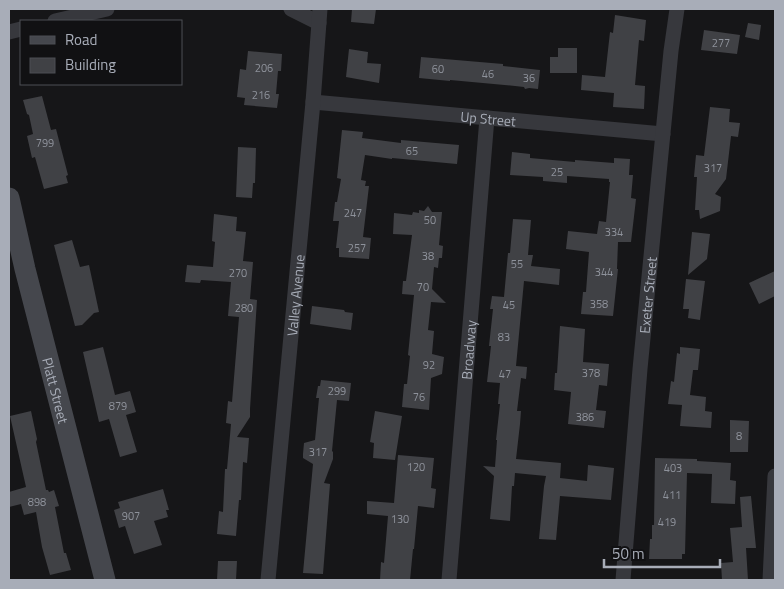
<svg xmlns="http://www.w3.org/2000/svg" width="784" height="589" viewBox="0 0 784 589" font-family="'Titillium Web',sans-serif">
<rect width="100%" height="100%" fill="#161618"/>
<path fill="#404145" d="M352 9H376L374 24 351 22Z
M615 15 646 20 644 41 639 40 635 85 645 86 644 109 613 107 614 93 581 90 582 75 605 77 610 32 613 33Z
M748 23 761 25 759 40 745 37Z
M704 30 740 35 737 54 701 50Z
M558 48H577V73H550V57H558Z
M349 49 368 52 367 63 381 64 379 83 346 77Z
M248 51 282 54 281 71H278L276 94H279L277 108 244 105 245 98 237 97 240 69 246 70Z
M421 57 503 64V66L540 70 538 89 529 88 525 89 524 87 515 86 450 80V81L419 78Z
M42 96 51 130 56 129 68 175 66 176 68 183 44 189 35 157 32 158 27 136 33 134 29 115 27 114 23 100Z
M710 107 730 109 729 122 740 123 738 137 731 136 726 179 715 194 721 197 720 211 700 219 699 210H695L697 177H694L696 155 704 156Z
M342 130 363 132 362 138 401 143V140L459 145 457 164 392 158V159L365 155 361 180 366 181 365 186H369L363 237 371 238 369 259 339 257V248H336L339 221H333L335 202H337L341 179 337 178Z
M238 147 256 148 255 183H253L252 198 236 197Z
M512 152 530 154V158L575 162V160L614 163V158L630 159 629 175H633L631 198 636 199 633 225 631 242H618L617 269H618L613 316 581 314 583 292H586L589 252 566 249 568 231 597 234 599 221 606 222 610 182H609V179L567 176V183L543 181V177L510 175Z
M428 206 432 212H442L439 245 443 246 442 258H439L438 268 434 267 432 289 446 303 431 302 428 330 434 331 432 354 444 357 442 374 431 378 429 410 402 407 404 384H407L410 356 408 355 414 295 402 294 403 281H406L412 235 393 234 394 213 412 215 413 212 419 213V210L424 211Z
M214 214 237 217 236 231 246 232 243 261 253 262 250 299 257 300 250 409V417L237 437 249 438 247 463 243 462 241 500H239L236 536 217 534 219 511 223 512 225 469H227L231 424 226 423 228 401 232 402 239 317 228 316 231 282 201 280 200 283 185 282 187 265 213 267 215 242 212 241Z
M513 219 531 220 528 255H533L531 266 560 269 559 285 524 281 516 366 527 367 526 379 521 378 517 411H521L520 424 516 459 561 463 560 478 587 481 588 465 614 468 611 500 560 496 556 540 539 539 544 486 546 476 515 473 514 486H512L510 521 490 519 494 476 483 466 495 467 497 440H496L500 404H498L500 383 487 382 491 346H489L493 309H490L492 296 504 297 508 253H510Z
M692 232 710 234 707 259 688 275Z
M72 240 80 267 89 265 99 312 94 313 82 325 75 326 54 245Z
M775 271V296L759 304 749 283Z
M686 279 705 281 700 320 688 318 689 309H683Z
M312 306 344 310 345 312 353 313 351 330 310 324Z
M560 326 585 329 583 362 609 364 607 386 599 385 596 410 606 411 604 428 568 424 571 392 554 390 555 373H557Z
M103 347 115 395 130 391 136 412 126 415 137 452 120 457 109 419 99 422 83 352Z
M680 347 700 349 698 370H693L690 395 706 397 705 411 712 412 711 428 680 426 682 405 668 404 671 381 674 382 677 353 680 354Z
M321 380 351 383 349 401 337 400 332 451 333 452V459L324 483 330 484 323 574 303 573 313 464 303 458V454L304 443 315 440 319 398H316L318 386H320Z
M31 411 37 439 36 442 46 490H48L49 492 54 490 59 506 55 507 64 553H66L71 570 50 575 42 547 36 512 24 515 21 504 9 507V492L26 487 10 416Z
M375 411 402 416 395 460 373 458 374 443 370 442Z
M730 420 749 421 748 452H730Z
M398 455 434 458 431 488 436 489 434 508 418 506 414 549H413L410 580H380L381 562 384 563 388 516 367 514V501L394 503Z
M655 458 697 459V461L731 463 730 480 736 481 735 504 711 503 712 474 687 473 685 554H682V559H649L650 539H652V525H654Z
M163 489 169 510H166L168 517 154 521 162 545 134 554 125 526 119 528 114 510 120 508 118 502Z
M751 496 756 548H746L748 580H722L721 563 733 562 730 528 742 527 740 497Z
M218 561H237L236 580H217Z"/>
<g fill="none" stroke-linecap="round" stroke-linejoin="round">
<g stroke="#37383d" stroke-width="15">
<path d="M291 9 319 23"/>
<path d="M55 21 107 9"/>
<path d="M9 32 21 29"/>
<path id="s1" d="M313 102 663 134"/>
<path id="s2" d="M268 580 313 102 320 9"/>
<path id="s3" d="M449 580 487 118"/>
<path id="s4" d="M623 580 640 369 671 51 677 9"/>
<path d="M770 580 775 476"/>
</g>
<path stroke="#45474d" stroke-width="21" id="s5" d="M9 198 25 269 105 580"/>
</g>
<g text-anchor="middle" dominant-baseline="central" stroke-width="4" stroke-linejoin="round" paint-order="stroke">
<g font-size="11" fill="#8e929b">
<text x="721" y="43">277</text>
<text x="264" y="68">206</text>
<text x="438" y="69">60</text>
<text x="488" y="74">46</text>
<text x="529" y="78">36</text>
<text x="261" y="95">216</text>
<text x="45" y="143">799</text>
<text x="412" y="151">65</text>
<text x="713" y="168">317</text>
<text x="557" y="172">25</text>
<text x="353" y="213">247</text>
<text x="430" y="220">50</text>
<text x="614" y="232">334</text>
<text x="357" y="248">257</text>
<text x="428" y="256">38</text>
<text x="517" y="264">55</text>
<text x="604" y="272">344</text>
<text x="238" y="273">270</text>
<text x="423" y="287">70</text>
<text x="599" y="304">358</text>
<text x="509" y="305">45</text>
<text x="244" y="308">280</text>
<text x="504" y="337">83</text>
<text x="429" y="365">92</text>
<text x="591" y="373">378</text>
<text x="505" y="374">47</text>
<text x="337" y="391">299</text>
<text x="419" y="397">76</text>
<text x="118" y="406">879</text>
<text x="585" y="417">386</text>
<text x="739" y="436">8</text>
<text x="318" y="452">317</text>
<text x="416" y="467">120</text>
<text x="673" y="468">403</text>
<text x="672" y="495">411</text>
<text x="37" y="502">898</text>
<text x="131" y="516">907</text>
<text x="400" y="519">130</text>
<text x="667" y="522">419</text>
</g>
<g font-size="14" fill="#a8adb8" stroke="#111113">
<text stroke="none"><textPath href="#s1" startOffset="176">Up Street</textPath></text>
<text stroke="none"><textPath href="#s4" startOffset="286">Exeter Street</textPath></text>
<text stroke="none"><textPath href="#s2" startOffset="286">Valley Avenue</textPath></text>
<text stroke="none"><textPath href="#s3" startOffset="231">Broadway</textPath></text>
<text stroke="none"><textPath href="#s5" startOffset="198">Platt Street</textPath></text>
</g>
</g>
<rect width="784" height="589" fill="none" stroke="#a8adb8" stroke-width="20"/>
<rect x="20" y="20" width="162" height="65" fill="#111113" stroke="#4d4f55"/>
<rect x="30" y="36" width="25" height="8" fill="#45474d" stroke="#4d4f55"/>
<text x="65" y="45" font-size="15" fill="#a8adb8">Road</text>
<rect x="30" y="58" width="25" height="15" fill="#404145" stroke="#4d4f55"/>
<text x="65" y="70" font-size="15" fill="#a8adb8">Building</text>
<path d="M604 559v8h116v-8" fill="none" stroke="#a8adb8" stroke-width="2.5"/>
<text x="612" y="559" font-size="15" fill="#a8adb8" stroke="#111113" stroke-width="4" paint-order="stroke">50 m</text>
</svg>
